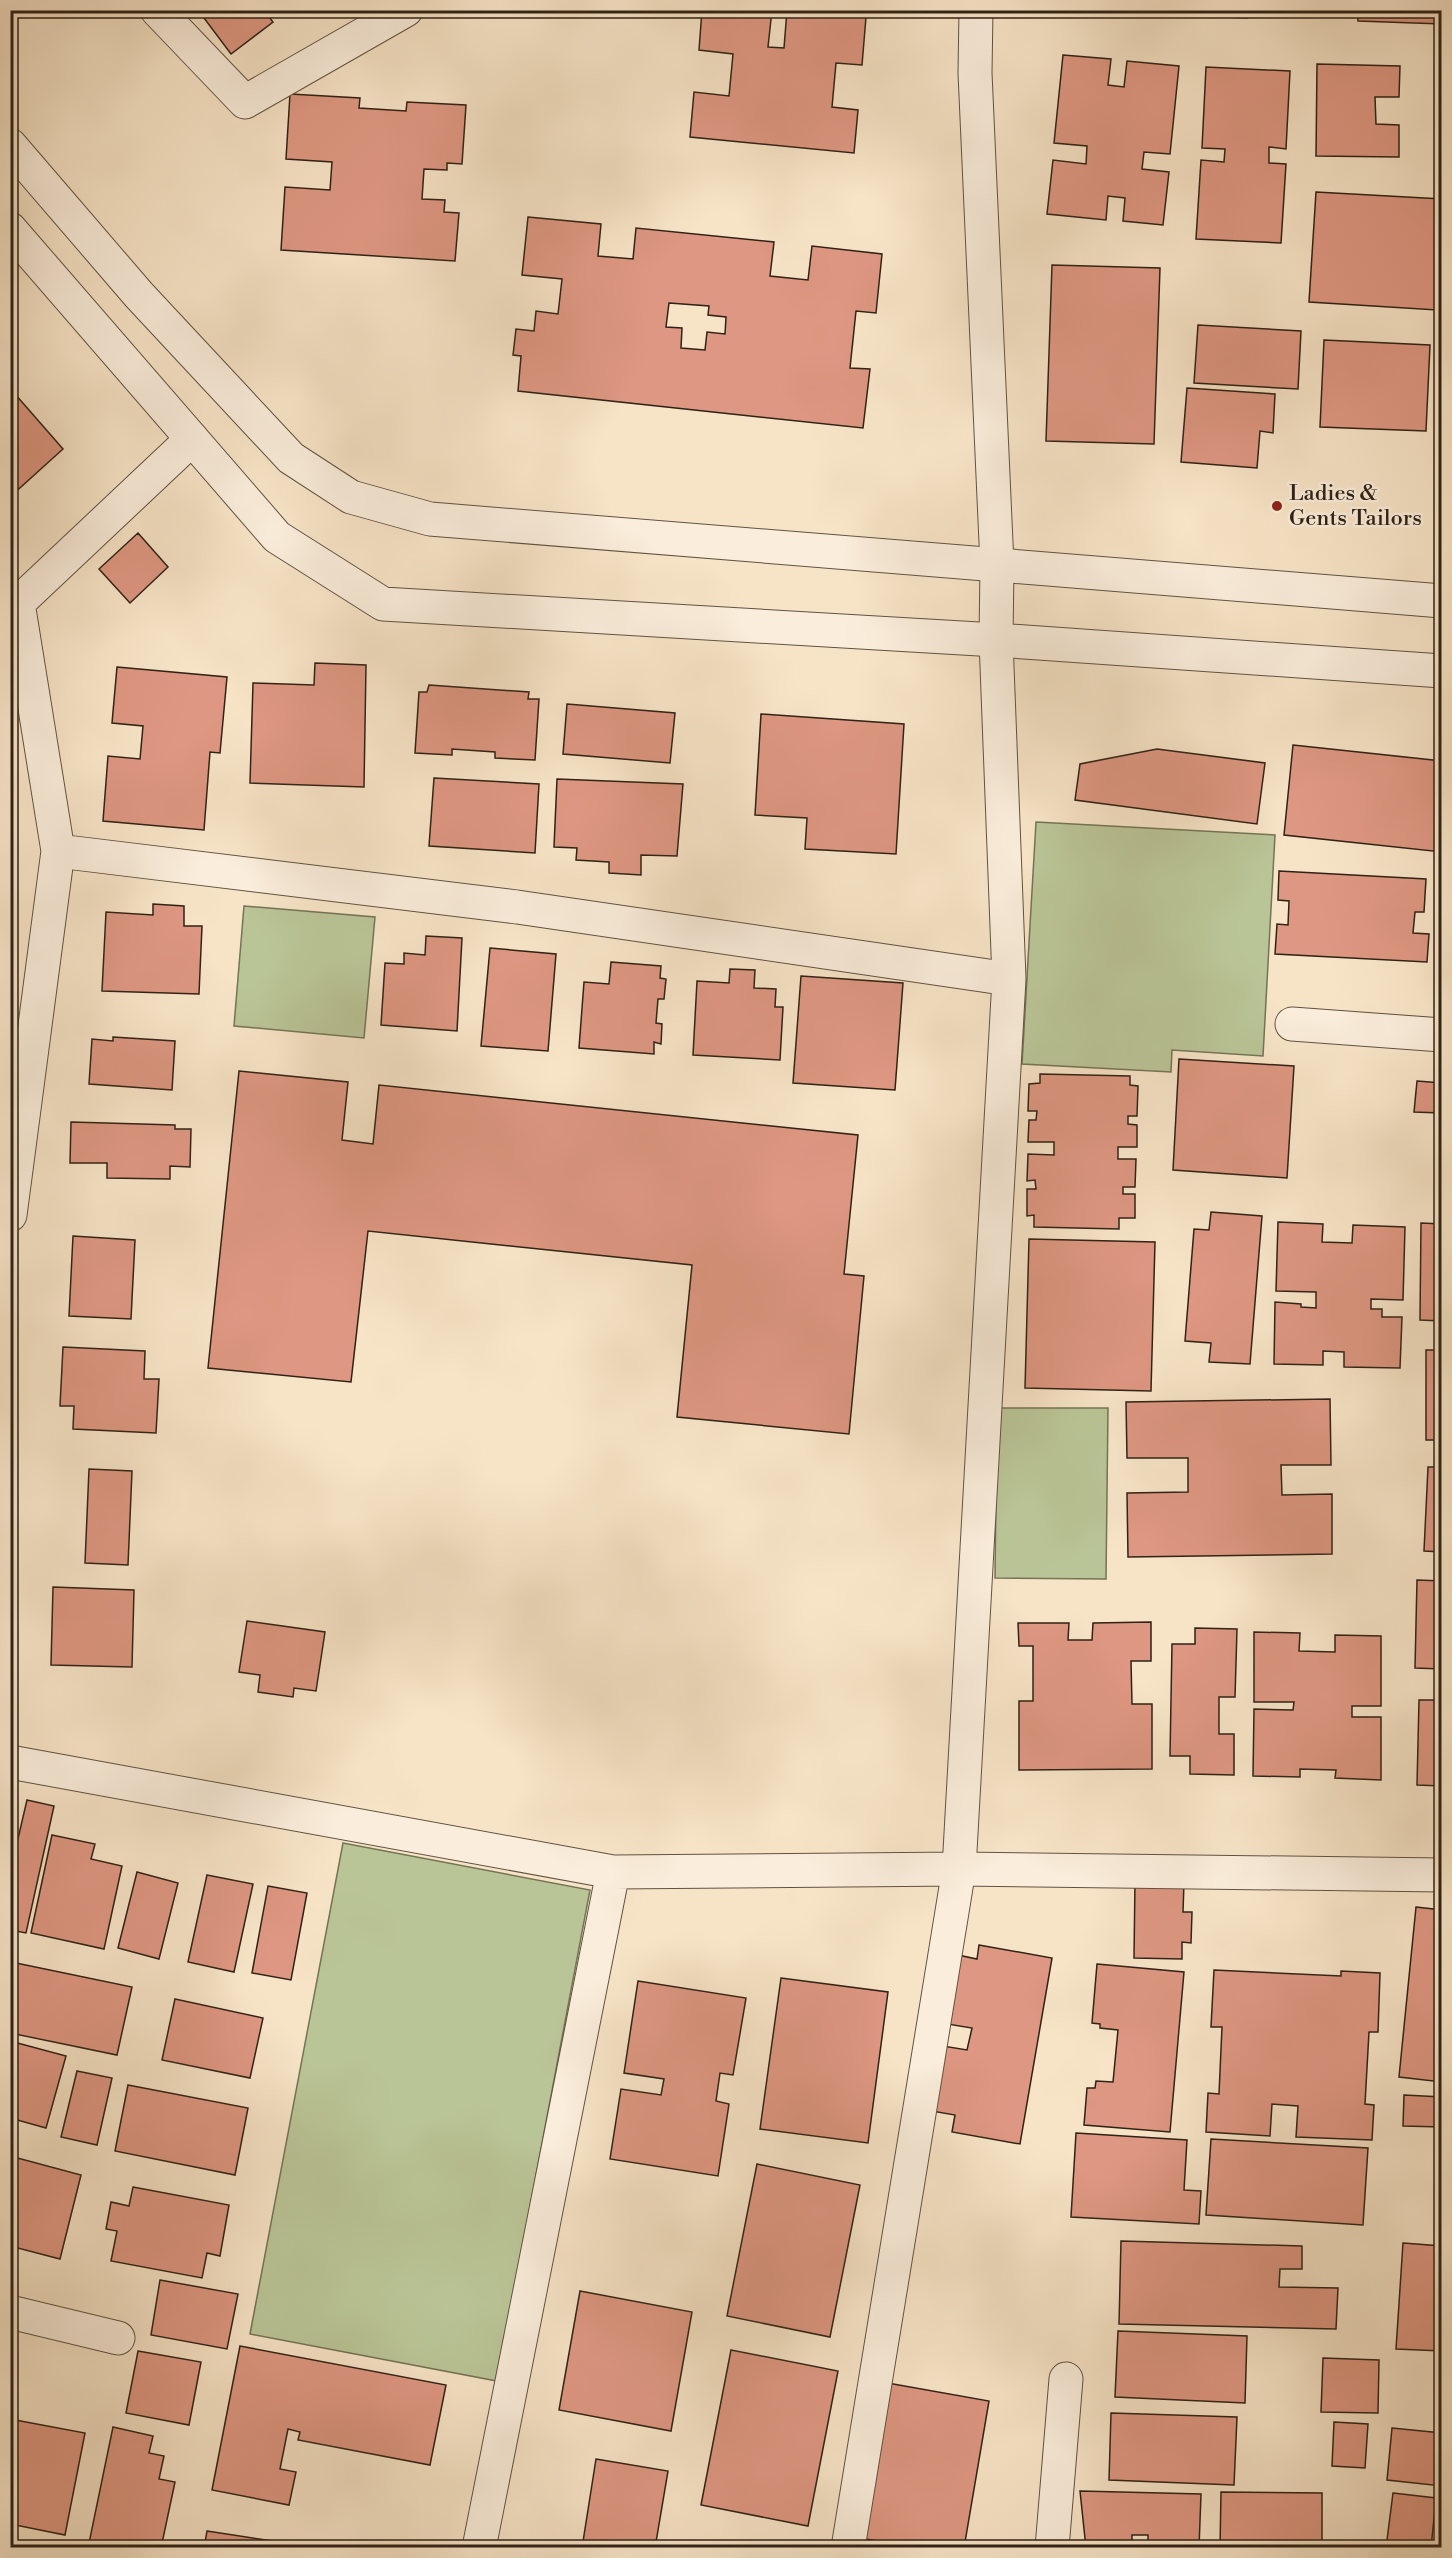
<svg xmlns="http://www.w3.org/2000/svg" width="1452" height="2558" viewBox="0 0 1452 2558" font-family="'Libre Bodoni',serif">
<rect width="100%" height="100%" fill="#f7e4c7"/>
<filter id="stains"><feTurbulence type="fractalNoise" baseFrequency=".00333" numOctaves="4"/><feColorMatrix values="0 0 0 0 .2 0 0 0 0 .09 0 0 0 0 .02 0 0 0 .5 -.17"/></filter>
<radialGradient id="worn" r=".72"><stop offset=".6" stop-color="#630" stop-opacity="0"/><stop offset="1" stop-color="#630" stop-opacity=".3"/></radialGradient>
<path fill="#bac597" stroke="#747456" stroke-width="1.5" d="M1036 822 1275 835 1263 1056 1172 1050 1171 1072 1022 1064Z
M244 906 375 917 364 1038 234 1026Z
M997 1408H1108L1106 1579 995 1578Z
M343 1843 590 1890 497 2381 250 2334Z"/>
<path fill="#de9782" stroke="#2f2216" stroke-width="1.5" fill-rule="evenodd" d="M198 10H264L273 22 231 54Z
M702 10H772L768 47 784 48 787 10 866 17 862 65 836 63 832 107 858 110 854 153 690 137 694 92 729 96 733 54 699 50Z
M1068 10H1247V18Z
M1354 10H1442V24L1358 21 1357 11Z
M1063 55 1111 59 1108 85 1124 87 1127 61 1179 66 1170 154 1144 152 1142 169 1169 172 1163 225 1123 221 1125 198 1108 196 1106 220 1047 214 1053 160 1086 164 1087 146 1054 143Z
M1317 64 1400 66 1399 97H1375L1376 124 1399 125V157L1316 156Z
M1206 67 1290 71 1286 149 1269 147V163L1286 164 1281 243 1196 239 1201 160 1224 162 1225 149 1202 148Z
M290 94 360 98 359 108 406 111 407 102 466 105 462 164 447 163V170L424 169 422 199 445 200 444 212 459 213 455 261 281 250 285 187 330 190 332 162 286 159Z
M1316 192 1442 199 1437 310 1309 302Z
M528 217 601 224 598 256 633 259 636 228 774 242 770 276 808 280 812 246 882 254 876 313 856 311 850 368 870 369 863 428 518 391 521 356 513 355 516 329 534 331 536 311 558 314 562 279 522 275ZM669 303 709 306 708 315 726 317 725 334 707 332 705 350 681 348 682 328 666 327Z
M1052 265 1160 268 1154 444 1046 441Z
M1198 325 1301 331 1298 389 1194 383Z
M1324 340 1430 345 1426 431 1320 427Z
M1187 388 1275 394 1273 433 1260 431 1257 468 1181 462Z
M15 394 63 449 12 495 10 398Z
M138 533 168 567 130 603 99 569Z
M315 663 366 665 364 787 250 783 253 683 314 685Z
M117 667 227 677 220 753 210 752 204 830 103 821 108 756 140 759 143 726 112 723Z
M429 685 529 692 528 699H539L535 760 495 758V752L452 749V755L415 753 419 692H427Z
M567 704 675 713 670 763 563 754Z
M761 714 904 724 896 854 805 849 807 818 755 815Z
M1293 745 1442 761V852L1284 835Z
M1157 749 1265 763 1257 824 1075 800 1080 764Z
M434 778 539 784 535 853 429 846Z
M557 779 683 784 677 856 641 855V875L609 873V862L576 860 577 848 554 847Z
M1279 871 1426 879 1424 912H1415L1413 933 1429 934 1427 962 1275 954 1277 924 1288 925 1289 901 1278 900Z
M153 904 184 906V926H202L199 994 102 991 106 912 153 915Z
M426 936 462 938 457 1031 381 1025 385 963 404 964V953L425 955Z
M490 948 556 954 548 1051 481 1046Z
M611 962 661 966 660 978 666 979 664 999H658L656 1023 662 1024 661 1044 654 1042V1054L579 1048 584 982 609 984Z
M730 969 755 970 754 988 776 989 775 1007H783L780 1060 693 1055 697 981 729 983Z
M801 976 903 983 895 1090 793 1083Z
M113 1037 175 1041 172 1090 89 1084 92 1039 113 1041Z
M1179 1059 1294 1066 1287 1178 1173 1170Z
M239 1071 348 1082 342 1140 373 1144 379 1085 858 1135 844 1274 864 1276 849 1434 677 1417 692 1265 368 1231 351 1382 208 1368Z
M1040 1074 1130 1076V1085L1138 1086 1137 1116H1128V1124L1137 1125V1147H1118V1159H1136L1135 1187H1123V1194H1135V1218H1119V1229L1034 1227V1215L1027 1216V1189H1036L1035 1180 1027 1181 1028 1154 1054 1155V1142H1028L1029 1120H1036L1037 1111H1028L1029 1084 1040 1083Z
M1417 1081 1442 1083V1199H1436L1441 1113 1414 1112Z
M71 1122 175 1125V1129H191L190 1167 170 1166V1179L107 1178V1163H70Z
M1211 1212 1262 1216 1250 1364 1209 1362 1211 1343 1185 1341 1194 1229 1209 1230Z
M1278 1222 1323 1224 1322 1242 1352 1243 1353 1225 1405 1227 1403 1300 1371 1299V1309H1382V1317H1402L1400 1368 1344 1367V1352L1323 1351V1365L1274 1364 1275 1302 1301 1304V1307L1316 1308V1292L1276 1291Z
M1421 1223 1442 1224V1321L1420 1320Z
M73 1236 135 1240 131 1319 69 1316Z
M1029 1239 1155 1242 1151 1391 1025 1388Z
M63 1347 145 1351 144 1379H159L156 1433 73 1429 74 1406H60Z
M1426 1350H1442V1440H1426Z
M1330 1399 1331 1465H1281L1282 1495 1332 1494V1554L1128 1557 1127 1493 1188 1492V1458H1127L1126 1402Z
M1428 1467H1442V1552L1424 1551Z
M89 1469 132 1471 128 1565 85 1563Z
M1417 1580 1442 1581V1669L1415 1668Z
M53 1587 134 1590 132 1667 51 1665Z
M247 1621 325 1632 316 1691 294 1688 293 1697 258 1692 260 1675 239 1672Z
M1151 1622V1661H1131L1132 1704H1152V1769L1019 1770V1701H1033V1646H1019L1018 1623H1069L1068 1640H1092L1093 1623Z
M1195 1628 1237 1629 1235 1697H1219V1734H1234V1775L1190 1774V1756H1170L1172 1644H1195Z
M1254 1632 1300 1633 1299 1651 1335 1652V1635L1381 1636V1706H1352V1717H1381V1780L1335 1778 1336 1770 1300 1769V1777L1253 1776 1254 1709 1293 1710 1294 1702H1254Z
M1419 1700H1442V1786L1417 1785Z
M27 1800 54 1806 26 1933 10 1930V1873Z
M52 1835 95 1844 91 1859 122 1866 104 1949 31 1933Z
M137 1872 178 1883 159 1959 118 1948Z
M207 1875 253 1884 234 1972 188 1962Z
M1135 1881 1184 1882 1183 1912H1192L1191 1943 1182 1942V1959L1134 1958Z
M268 1886 307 1893 291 1980 252 1973Z
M1416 1907 1442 1910V2082L1399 2077Z
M979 1945 1052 1958 1020 2144 952 2132 955 2115 926 2110 937 2045 967 2050 972 2028 941 2023 953 1954 977 1959Z
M16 1963 132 1987 117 2055 10 2033V1988Z
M1097 1964 1184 1972 1170 2132 1084 2125 1087 2088H1095L1096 2081 1113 2082 1118 2030 1100 2028V2024L1092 2023Z
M1214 1970 1341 1976V1971L1380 1973 1378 2032H1369L1365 2104 1374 2105 1372 2140 1296 2137 1298 2106 1272 2104 1270 2136 1206 2132 1208 2093 1219 2094 1222 2027H1211Z
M781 1978 888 1992 868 2143 760 2129Z
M638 1981 746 1998 733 2075 720 2073 716 2101 729 2104 718 2176 610 2159 621 2089 661 2095 664 2079 624 2073Z
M175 1999 263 2018 250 2078 162 2060Z
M10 2041 66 2056 46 2128 10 2118Z
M77 2071 112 2078 97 2145 61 2137Z
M128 2085 248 2108 235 2175 115 2151Z
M1404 2095 1442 2097V2127L1403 2126Z
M1076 2133 1187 2140 1184 2190 1201 2191 1199 2224 1071 2217Z
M1211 2139 1368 2148 1363 2225 1206 2215Z
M10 2156 81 2175 60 2259 10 2246Z
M757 2164 860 2185 830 2337 727 2316Z
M133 2187 229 2205 220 2256 207 2253 202 2278 111 2261 117 2231 106 2229 111 2202 129 2206Z
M1121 2241 1302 2246V2269H1280L1279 2287 1338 2288 1336 2329 1119 2324Z
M1403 2243 1442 2246V2351L1396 2349Z
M160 2280 238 2294 227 2349 151 2335Z
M580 2291 692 2312 671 2431 559 2410Z
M1118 2331 1247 2336 1245 2403 1115 2397Z
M240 2346 446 2385 430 2465 298 2440 300 2432 288 2429 280 2469 296 2472 289 2505 212 2490Z
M731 2350 838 2371 808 2526 701 2505Z
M138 2351 201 2362 189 2425 126 2413Z
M1323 2358 1379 2360 1378 2413 1321 2412Z
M882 2382 989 2401 964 2548H916L855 2537Z
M1111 2413 1237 2417 1234 2485 1109 2480Z
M10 2419 85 2433 65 2535 10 2524Z
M1334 2422 1368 2424 1365 2468 1332 2466Z
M113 2427 153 2436 149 2453 164 2456 159 2479 175 2482 161 2548H88Z
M1392 2428 1442 2433V2486L1387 2480Z
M596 2459 668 2471 655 2548H582Z
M1080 2491 1201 2494 1199 2548H1148V2535H1132V2548H1086Z
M1221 2492 1322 2493V2548H1220Z
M1393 2493 1436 2498 1431 2548H1386Z
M207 2531 279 2542V2548H204Z
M698 2541 738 2548H697Z"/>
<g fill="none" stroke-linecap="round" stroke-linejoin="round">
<g stroke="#615242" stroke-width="35">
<path id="minor" d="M157 10 245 102 406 10
M10 594 18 603 58 851 10 1215
M18 603 192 439
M58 851 517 907 1009 979
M1292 1024 1442 1035
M10 1762 613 1872 959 1869 1442 1875
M10 2312 118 2338
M479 2548 613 1872
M848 2548 959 1869 1009 979 996 640 997 565 975 73 976 10
M1052 2548 1066 2379"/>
</g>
<g stroke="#615242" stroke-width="35">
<path id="tertiary" d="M10 145 139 295 291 458 351 497 430 519 1442 601
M10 229 277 537 383 604 996 640 1442 671"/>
</g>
<use href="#minor" stroke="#faeddb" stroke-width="33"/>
<use href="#tertiary" stroke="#faeddb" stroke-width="33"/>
</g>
<circle fill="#8f2418" stroke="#faeddb" stroke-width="2" cx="1277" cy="506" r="6"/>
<g text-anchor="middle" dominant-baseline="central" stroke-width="5" stroke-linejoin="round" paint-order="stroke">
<g font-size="22" fill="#2f2216" stroke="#faeddb" text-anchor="start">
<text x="1289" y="493">Ladies &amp;<tspan x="1289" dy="25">Gents Tailors</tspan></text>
</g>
</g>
<rect width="1452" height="2558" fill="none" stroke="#f7e4c7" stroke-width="36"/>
<rect x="12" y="12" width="1428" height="2534" fill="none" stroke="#2f2216" stroke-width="3"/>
<rect x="18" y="18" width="1416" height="2522" fill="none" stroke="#2f2216" stroke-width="1.5"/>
<rect width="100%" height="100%" filter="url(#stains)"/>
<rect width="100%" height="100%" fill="url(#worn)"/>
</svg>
